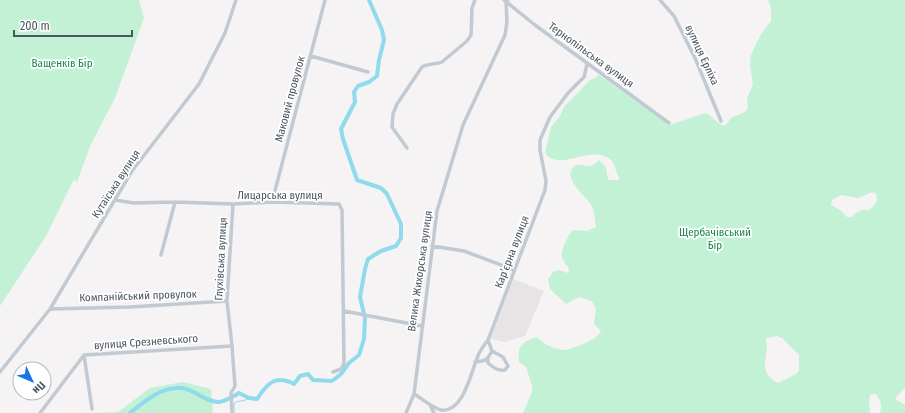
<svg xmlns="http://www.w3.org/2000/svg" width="905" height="413" viewBox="0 0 905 413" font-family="'Fira Sans Condensed',sans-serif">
<rect width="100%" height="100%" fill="#f5f3f3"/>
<path fill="#e6e4e5" d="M513 279 544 291 525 336 505 342 490 339Z"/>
<path fill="#c3f1d5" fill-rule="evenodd" d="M0 0H139L144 18 115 98 90 146 77 182 74 179 46 236 0 306Z
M768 0H905V388L898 395 895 399 905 405V413H880C882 404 881 401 876 394H871L869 399 870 413H523L532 392V386L526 367 519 362C517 346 522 342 536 337 541 339 544 344 549 346 553 348 561 350 565 350 575 348 597 340 601 331L594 324 596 309 592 301 579 297 566 304 550 289 548 279 554 271 559 270 568 273 569 269C567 265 563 261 562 257 561 249 568 235 573 230L587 231 596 227C595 221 595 211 591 205 587 197 560 177 575 166 580 163 586 167 591 166 593 165 597 162 599 160L606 167 607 176 609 180H619V177C615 172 616 165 611 160 591 143 560 173 545 153L551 127 560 116 564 107 589 81 599 75 670 125 705 113C713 116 717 124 725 126L731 118 745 112 748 108 747 99 753 84 750 65 751 55 761 34 771 21V7ZM872 192 876 194C879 202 874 205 869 210 862 209 856 212 852 217H847L840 210 831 205 832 200 841 195 858 198ZM777 336 782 338 799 355V370L796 374 778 383C755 371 770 357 766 338Z
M183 382 211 389 213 413H86L118 412 150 388Z"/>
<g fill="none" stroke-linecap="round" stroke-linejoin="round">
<path stroke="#90daee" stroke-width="1" d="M234 413V403C239 400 244 402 249 398"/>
<path stroke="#90daee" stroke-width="4" d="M130 413C144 402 158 389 176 388 192 386 205 403 219 402 226 401 232 397 239 393L249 398 257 399C267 384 275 374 294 384L300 376 308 374 313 380 332 381 341 374 349 363 359 355 364 339 365 318 360 297 365 269 368 259 381 251 396 246 401 238V224L387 194 381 188 357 180 343 139 341 129 355 102 354 92 358 86 369 82 377 76 379 60 384 40 382 30 369 0"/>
<path stroke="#c1cad2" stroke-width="3.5" d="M504 0 535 25 669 123
M660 0 674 16 695 58 721 121
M311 56 368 72
M407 148 392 127 393 114 397 104 422 67C429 63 435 65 442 62L467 41 471 35 472 8 475 0
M115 200 134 203 175 202 233 204 272 202 339 204 342 210 344 364 341 369 333 372
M272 202 325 0
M432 246 464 251 514 270
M161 255 175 202
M50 309 130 307 227 301
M344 311 422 326
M488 340 492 351 503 357 508 366 505 370C498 371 494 368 488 363V358
M84 355 92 409
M475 362C486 361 487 360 492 351
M0 372 50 309 132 171 199 84 225 33 236 0
M414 394C423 399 431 407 441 410 464 413 471 371 478 356 480 350 484 345 488 340L545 190 546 181 540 150V140L550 117 568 93 584 77 587 64
M430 405 434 413
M40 413 84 355 232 346
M232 413 231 393 235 386 232 346 227 301 233 204
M406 413 414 394 437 211 463 125 505 35 507 22 506 2 508 0"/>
</g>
<g text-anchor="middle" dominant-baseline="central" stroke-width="3.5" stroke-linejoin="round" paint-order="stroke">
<g font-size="11" fill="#4a5661" stroke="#fff">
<text transform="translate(591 55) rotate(36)">Тернопільська вулиця</text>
<text transform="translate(702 55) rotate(65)">вулиця Ерліха</text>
<text transform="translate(290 99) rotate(-75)">Маковий провулок</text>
<text transform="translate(116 184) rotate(-57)">Кутаїська вулиця</text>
<text x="280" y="195">Лицарська вулиця</text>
<text transform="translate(512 252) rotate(-69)">Кар’єрна вулиця</text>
<text transform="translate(221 259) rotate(-87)">Глухівська вулиця</text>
<text transform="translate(420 271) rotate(-82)">Велика Жихорська вулиця</text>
<text transform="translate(138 296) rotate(-2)">Компанійський провулок</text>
<text transform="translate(146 342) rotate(-4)">вулиця Срезневського</text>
</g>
<g font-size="11" fill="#17864f" stroke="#fff">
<text x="62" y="63">Ващенків Бір</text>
<text x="715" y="232">Щербачівський<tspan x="715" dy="13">Бір</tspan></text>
</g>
</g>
<g transform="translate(32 381) rotate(134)"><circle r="19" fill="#ffffff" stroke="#b7bbc0"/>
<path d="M0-3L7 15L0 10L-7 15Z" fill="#1a73e8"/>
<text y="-6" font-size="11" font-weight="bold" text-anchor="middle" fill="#4a5661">Пн</text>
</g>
<path d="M14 30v6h118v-6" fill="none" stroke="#4a5661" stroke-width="2"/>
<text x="20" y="30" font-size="12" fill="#4a5661" stroke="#ffffff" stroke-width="3" paint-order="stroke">200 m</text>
</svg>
